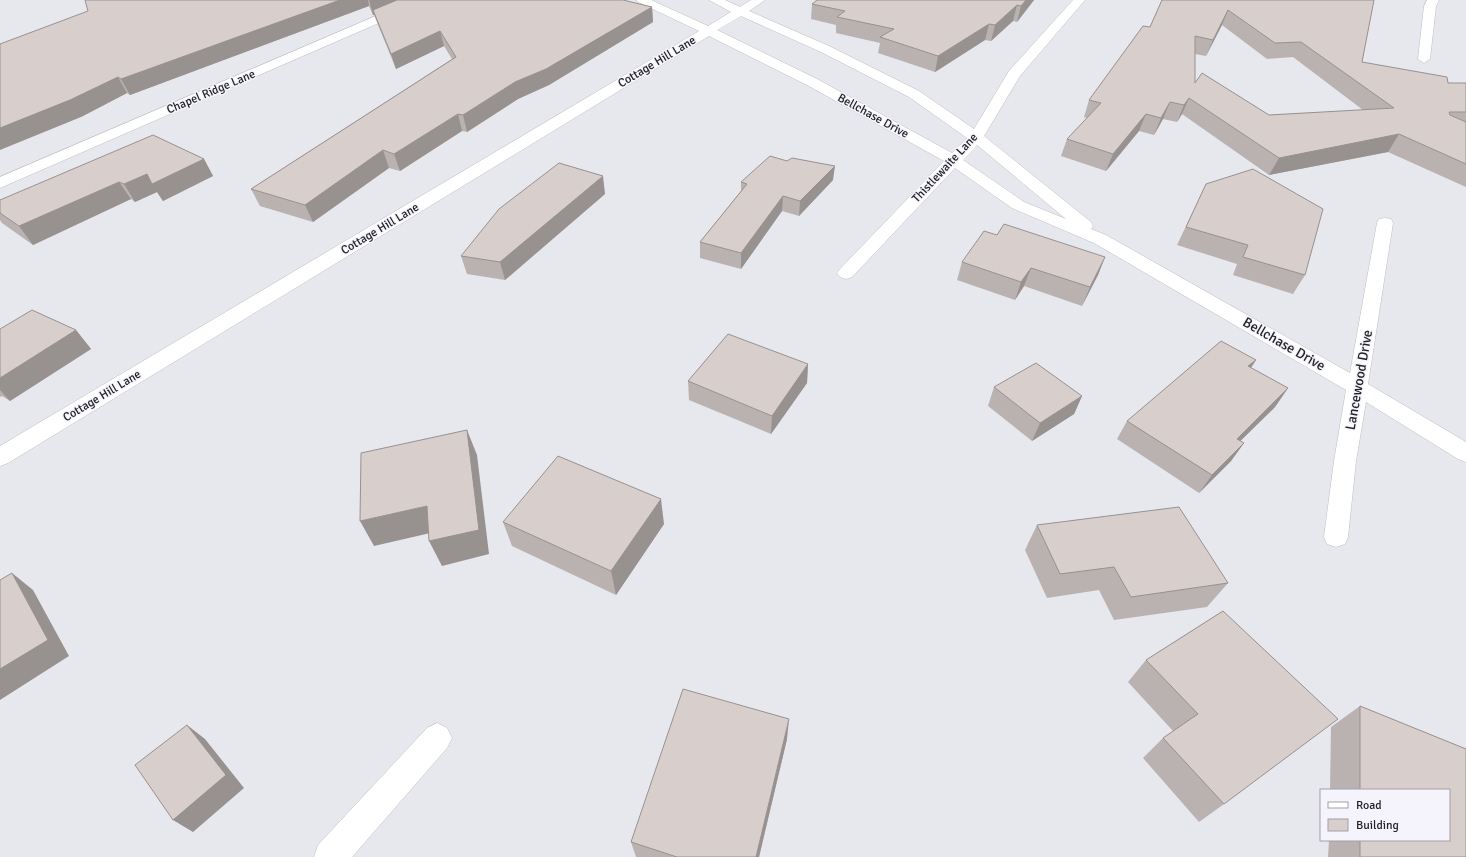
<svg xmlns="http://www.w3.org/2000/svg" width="1466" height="857" viewBox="0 0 1466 857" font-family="Signika,sans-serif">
<rect width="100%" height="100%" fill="#e7e7ee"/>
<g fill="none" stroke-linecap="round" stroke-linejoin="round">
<g stroke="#bebec5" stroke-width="1">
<path id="minor" d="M413 0H429L427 2 0 188V177Z
M636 0H651L708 26 731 12 709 0H725L740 7 751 0H765L749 11 829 46 919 91 974 129 1009 71 1073 0H1085L1020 76 984 136 1091 222 1093 226 1091 229 1106 235 1350 373 1377 223 1379 219 1385 218 1391 219 1393 223 1368 384 1466 442V462L1458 459 1366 402 1356 461 1348 537 1345 544 1336 547 1327 544 1324 537 1334 461 1346 390 1094 243 1012 208 955 168 852 277 846 279 840 277 837 273 840 269 944 161 807 85 709 36 8 463 0 466V446L699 31 638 2ZM741 16 821 52 909 97 967 138 952 153 817 79 717 30ZM977 145 1066 219 1024 202 963 160Z
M1427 0H1439L1436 6 1430 59 1424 63 1418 59 1424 6Z
M437 723 447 728 452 738 447 748 352 857H314L318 845 427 728Z"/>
</g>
<use href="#minor" fill="#fff" fill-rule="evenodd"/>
</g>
<path fill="#bab2b0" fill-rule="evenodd" d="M85 0H623L652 7 653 22 549 85 518 99 467 132 462 131 400 171 389 168 313 222 260 206 251 189 452 59 444 46 396 69 378 25 374 15H373L369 6 130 95 127 93 81 117 88 11Z
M1034 0 1017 22 1013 21 991 41 985 40 935 72 878 53 880 43 836 33V25L811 19 812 4Z
M1162 0H1374L1362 62 1448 83H1466V187L1388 152 1269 175 1182 114 1177 122 1163 119 1154 135 1139 131 1106 171 1061 156 1067 139 1087 118 1084 117 1089 100 1150 27ZM1222 25 1267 59 1293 57 1363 110 1269 115 1195 83V54L1206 56Z
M204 159 213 176 163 201 157 192 135 202 131 199 33 245 2 223 0 220V200Z
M833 180 799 216 782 211 741 269 700 258V242L741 191V182Z
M1206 184 1305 275 1293 294 1233 275 1237 264 1177 245Z
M605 194 505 280 467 274 461 256Z
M997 235 1105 257 1098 275 1082 306 1024 286 1015 300 957 280 962 262Z
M0 329 76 330 91 349 10 401 2 396 0 397Z
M1256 360 1251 368 1288 388 1275 407 1240 441 1244 443 1231 461 1199 493 1117 439 1127 421Z
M808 364 807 383 771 434 689 400 688 381Z
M994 387 1082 396 1074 414 1032 441 988 406Z
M503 522 664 524 616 595 512 546Z
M1037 525 1228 583 1207 607 1114 620 1099 590 1047 598 1025 550Z
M1223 611 1224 804 1199 822 1143 758 1163 738 1173 731 1128 682 1146 660Z
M1360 706 1466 749V857H1328L1329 840H1449V790H1330L1331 727Z
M787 739 759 857H636L631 842Z"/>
<path fill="#979190" d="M340 0H368L369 6 130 95 121 79Z
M369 0H409L373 10 374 15H373Z
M1026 0H1034L1017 22 1021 6Z
M1017 5 1013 21 991 41 995 25Z
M652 7 653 22 549 85 518 99 467 132 463 115 515 82Z
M1228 10 1222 25 1206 56 1213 40Z
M989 24 985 40 935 72 938 56Z
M440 31 444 46 396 69 391 54Z
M118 77 127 93 81 117 0 150V128Z
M1189 98 1182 114 1177 122 1184 105Z
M1170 102 1163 119 1154 135 1161 118Z
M458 114 462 131 400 171 394 154Z
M1146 114 1139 131 1106 171 1113 154Z
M1399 134 1388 152 1269 175 1279 158Z
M383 150 389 168 313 222 305 205Z
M204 159 213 176 163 201 157 192 135 202 124 184 147 174Z
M835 166 833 180 799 216 800 201Z
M603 176 605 194 505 280 500 262Z
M119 182 131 199 33 245 19 226Z
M783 196 782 211 741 269V253Z
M1105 257 1098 275 1082 306 1090 287Z
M1031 268 1024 286 1015 300 1021 282Z
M76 330 91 349 10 401 0 390V378Z
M1256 360 1244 378 1248 366Z
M808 364 807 383 771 434 772 416Z
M1288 388 1275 407 1224 457 1237 439Z
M1082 396 1074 414 1032 441 1040 423Z
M467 430 477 455 489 554 442 566 429 541Z
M1244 443 1231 461 1199 493 1212 475Z
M661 499 664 524 616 595 611 571Z
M427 506 439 531 374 546 360 521Z
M12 573 33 590 69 656 0 700V669Z
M789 719 787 739 759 857H756Z
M187 725 205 739 244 788 193 832 173 820Z"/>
<path fill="#d8cfcd" stroke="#979190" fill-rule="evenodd" d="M85 0H340L121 79 118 77 70 100 0 128V44L88 11Z
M397 0H623L652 7 546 69 515 82 463 115 458 114 394 154 383 150 305 205 251 189 456 57 440 31 391 54 373 10Z
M817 0H1026L1021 6 1017 5 995 25 989 24 938 56 880 37 894 29 837 17 845 11 812 4Z
M1162 0H1374L1362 62 1447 77 1448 83H1466V112H1449L1450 115 1466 122V164L1399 134 1279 158 1189 98 1184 105 1170 102 1161 118 1146 114 1113 154 1067 139 1101 103 1089 100 1143 26 1150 27ZM1228 10 1275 43 1301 42 1394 108 1269 115 1202 73 1195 83V36L1213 40Z
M153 135 204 159 152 184 147 174 124 184 119 182 19 226 0 213V200Z
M770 156 787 161 792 158 835 166 800 201 783 196 741 253 700 242 747 184 741 182Z
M559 163 603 176 500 262 461 256 499 209Z
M1253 169 1323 209 1305 275 1243 257 1248 245 1186 227 1206 184Z
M1004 224 1105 257 1090 287 1031 268 1021 282 962 262 984 231 997 235Z
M32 310 76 330 0 378V329Z
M728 334 808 364 772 416 688 381Z
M1221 341 1256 360 1248 366 1288 388 1237 439 1244 443 1212 475 1127 421Z
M1036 363 1082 396 1040 423 994 387Z
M467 430 479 530 429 541 427 506 360 521 361 453Z
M558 456 661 499 611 571 503 522Z
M1179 507 1228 583 1131 597 1114 567 1060 574 1037 525Z
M12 573 48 640 0 669V580Z
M1223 611 1338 719 1224 804 1163 738 1198 714 1146 660Z
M683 689 789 719 756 857H677L631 842Z
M1360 706 1466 749V857H1360V840H1449V790H1360Z
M187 725 226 775 173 820 135 765Z"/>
<g text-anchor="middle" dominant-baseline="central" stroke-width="3" stroke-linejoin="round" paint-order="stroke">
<g font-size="12" fill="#222225" stroke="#f5f4fc">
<text transform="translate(657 62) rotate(-31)">Cottage Hill Lane</text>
<text transform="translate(211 92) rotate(-23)">Chapel Ridge Lane</text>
<text transform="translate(873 116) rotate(29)">Bellchase Drive</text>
<text transform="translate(945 168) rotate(-47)">Thistlewaite Lane</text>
<text transform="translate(380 229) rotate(-31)">Cottage Hill Lane</text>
<text transform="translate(102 396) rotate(-31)">Cottage Hill Lane</text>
</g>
<g font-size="14" fill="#222225" stroke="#f5f4fc">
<text transform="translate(1284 344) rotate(30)">Bellchase Drive</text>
<text transform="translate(1359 380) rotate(-80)">Lancewood Drive</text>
</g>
</g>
<rect x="1320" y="789" width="130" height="52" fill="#f5f4fc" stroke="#a1a0a6"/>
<rect x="1328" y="802" width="20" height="6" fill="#ffffff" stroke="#a1a0a6"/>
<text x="1356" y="809" font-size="12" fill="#222225">Road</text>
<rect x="1328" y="819" width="20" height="12" fill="#d8cfcd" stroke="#a1a0a6"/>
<text x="1356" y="829" font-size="12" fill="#222225">Building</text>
</svg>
